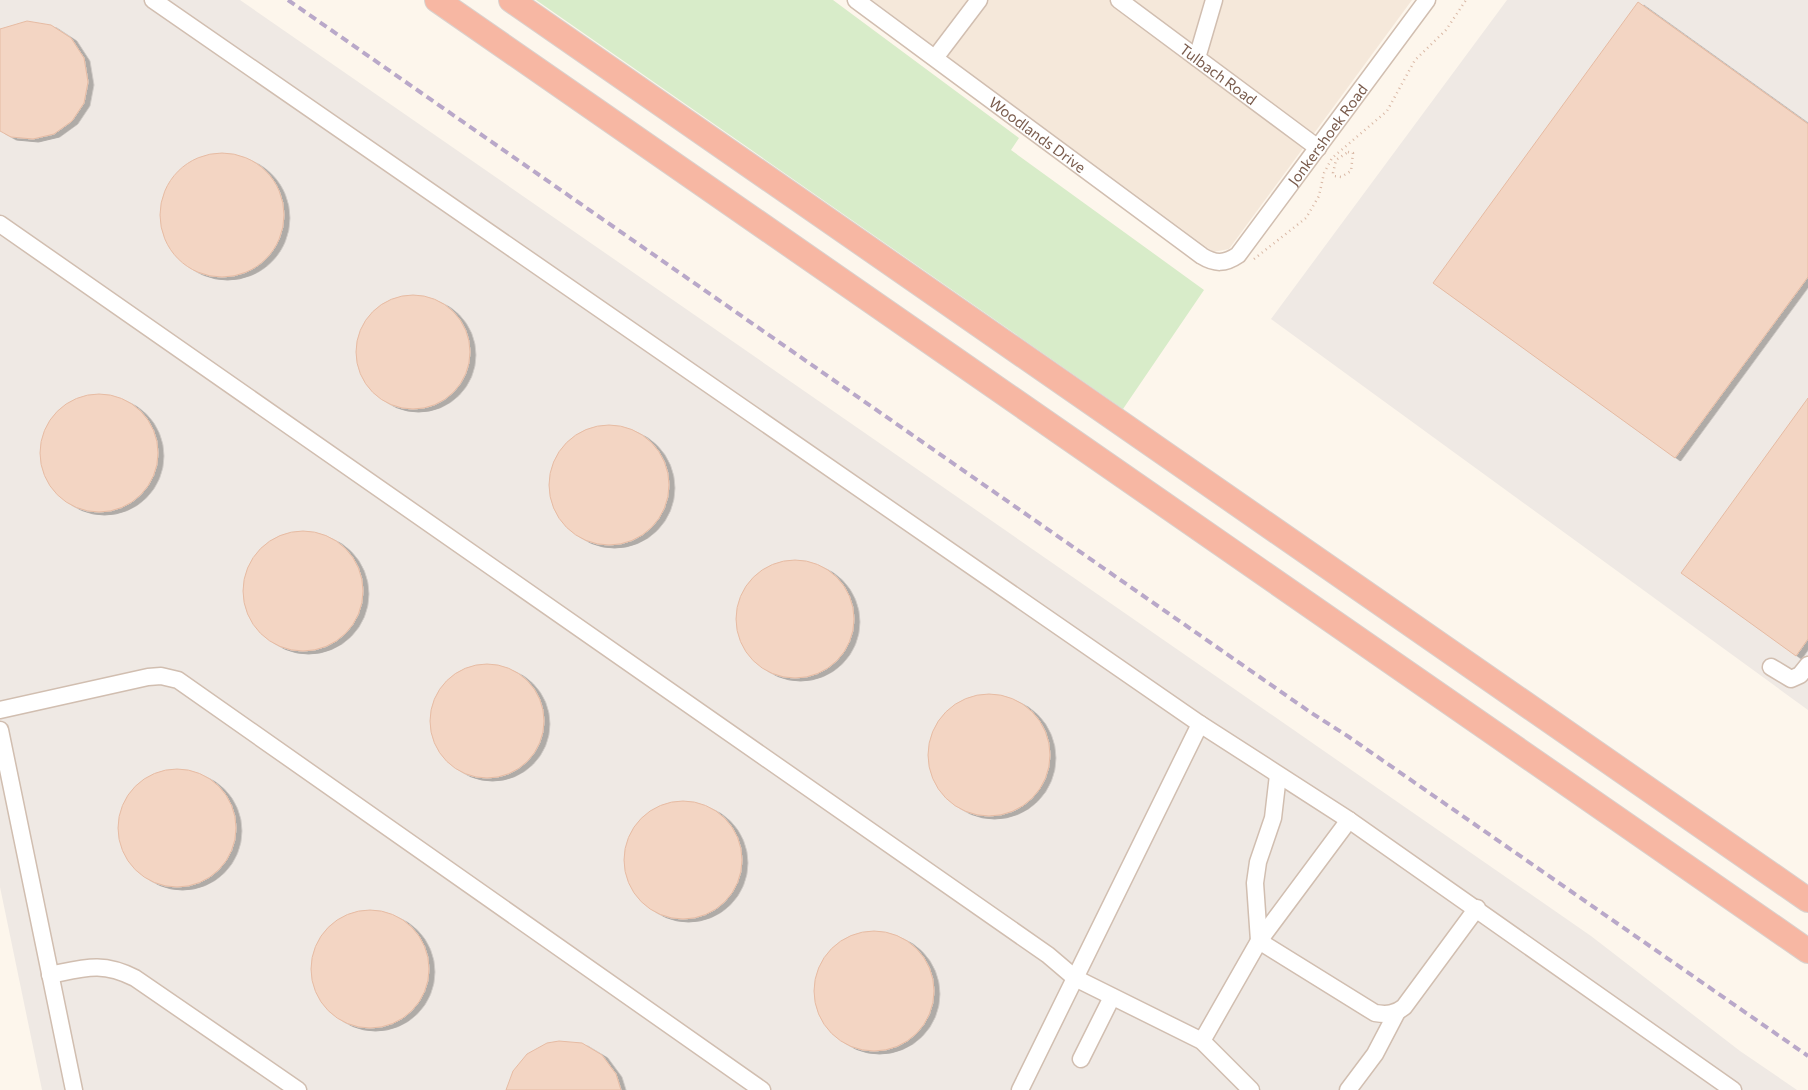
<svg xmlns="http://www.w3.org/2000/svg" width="1808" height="1090" viewBox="0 0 1808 1090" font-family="Commissioner,sans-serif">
<defs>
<filter id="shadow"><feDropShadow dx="5.5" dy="3" stdDeviation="0" flood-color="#0004"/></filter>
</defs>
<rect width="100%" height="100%" fill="#fdf6ec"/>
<path fill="#f5e8da" d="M872 0H1412L1229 249 1213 252Z"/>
<path fill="#efe9e4" d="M0 0H240L1591 936 1740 1051 1797 1090H42L0 887Z
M1507 0H1808V710L1271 319Z"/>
<path fill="#d8ecc9" d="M536 0H833L1019 138 1011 150 1204 290 1123 409Z"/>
<path fill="#f3d5c3" stroke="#e6bba3" filter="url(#shadow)" d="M1638 2 1808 124V277L1675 458 1433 283Z
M27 21 51 25 71 38 84 58 88 82 84 103 72 121 54 134 33 139 11 137 0 131V29Z
M160 215a62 62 0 1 1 124 0a62 62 0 1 1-124 0Z
M356 352a57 57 0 1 1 114 0a57 57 0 1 1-114 0Z
M40 453a59 59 0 1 1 118 0a59 59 0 1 1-118 0Z
M1808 398V639L1796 656 1681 573Z
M549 485a60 60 0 1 1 120 0a60 60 0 1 1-120 0Z
M243 591a60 60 0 1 1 120 0a60 60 0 1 1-120 0Z
M736 619a59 59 0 1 1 118 0a59 59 0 1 1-118 0Z
M430 721a57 57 0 1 1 114 0a57 57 0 1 1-114 0Z
M928 755a61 61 0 1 1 122 0a61 61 0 1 1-122 0Z
M118 828a59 59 0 1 1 118 0a59 59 0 1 1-118 0Z
M624 860a59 59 0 1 1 118 0a59 59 0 1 1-118 0Z
M311 969a59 59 0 1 1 118 0a59 59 0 1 1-118 0Z
M814 991a60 60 0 1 1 120 0a60 60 0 1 1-120 0Z
M559 1041 582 1043 602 1055 616 1074 621 1090H506L513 1071 527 1054 547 1043Z"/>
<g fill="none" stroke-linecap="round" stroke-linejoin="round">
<g stroke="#d1beb0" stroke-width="19">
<g id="minor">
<path d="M153 0 1200 724 1349 820 1733 1090"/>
<path id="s1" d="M856 0 1202 256C1215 264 1225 264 1238 255L1427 0"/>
<path id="s2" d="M1119 0 1318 148"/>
<path d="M935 58 979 0"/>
<path d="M1197 58 1214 0"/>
<path d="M0 224 1048 955 1075 978 1202 1041 1251 1090"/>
<path d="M1771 667 1791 679 1800 675 1808 665"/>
<path d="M0 710 148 677 161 676 178 680 762 1090"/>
<path d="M0 730 74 1090"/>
<path d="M1278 775 1273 818 1258 862 1255 883 1259 941 1375 1013C1387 1015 1395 1014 1404 1007L1477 908"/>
<path d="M50 975C84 968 102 961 135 978L298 1090"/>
<path d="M1202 1041 1259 941 1349 820"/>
<path d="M1081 1059 1112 997"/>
<path d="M1020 1090 1200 724"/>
<path d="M1348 1090 1375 1054 1397 1012"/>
</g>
</g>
<g stroke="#dad1cd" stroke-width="26">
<path id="highway" d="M437 0 1808 951
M511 0 1808 900"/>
</g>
<path stroke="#d9b8a5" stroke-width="2.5" stroke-dasharray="1 4" stroke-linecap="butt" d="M1348 152 1353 153 1351 171 1341 177 1334 176 1333 173 1336 160Z
M1254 259 1306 218 1319 196 1324 173 1332 158 1387 111 1415 60 1446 30 1466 0"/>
<use href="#minor" stroke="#fff" stroke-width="16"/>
<use href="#highway" stroke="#f7b7a3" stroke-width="24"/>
<path stroke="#b9a8c9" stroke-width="4" stroke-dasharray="8 5" stroke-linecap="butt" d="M288 0 1310 712 1349 737 1808 1056"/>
</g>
<g text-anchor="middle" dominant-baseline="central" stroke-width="4.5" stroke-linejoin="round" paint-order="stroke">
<g font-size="15" fill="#7a5c4d" stroke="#fffaf3">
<text stroke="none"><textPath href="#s2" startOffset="124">Tulbach Road</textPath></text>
<text stroke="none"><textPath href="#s1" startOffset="226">Woodlands Drive</textPath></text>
<text stroke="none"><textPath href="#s1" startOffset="619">Jonkershoek Road</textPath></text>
</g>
</g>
</svg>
